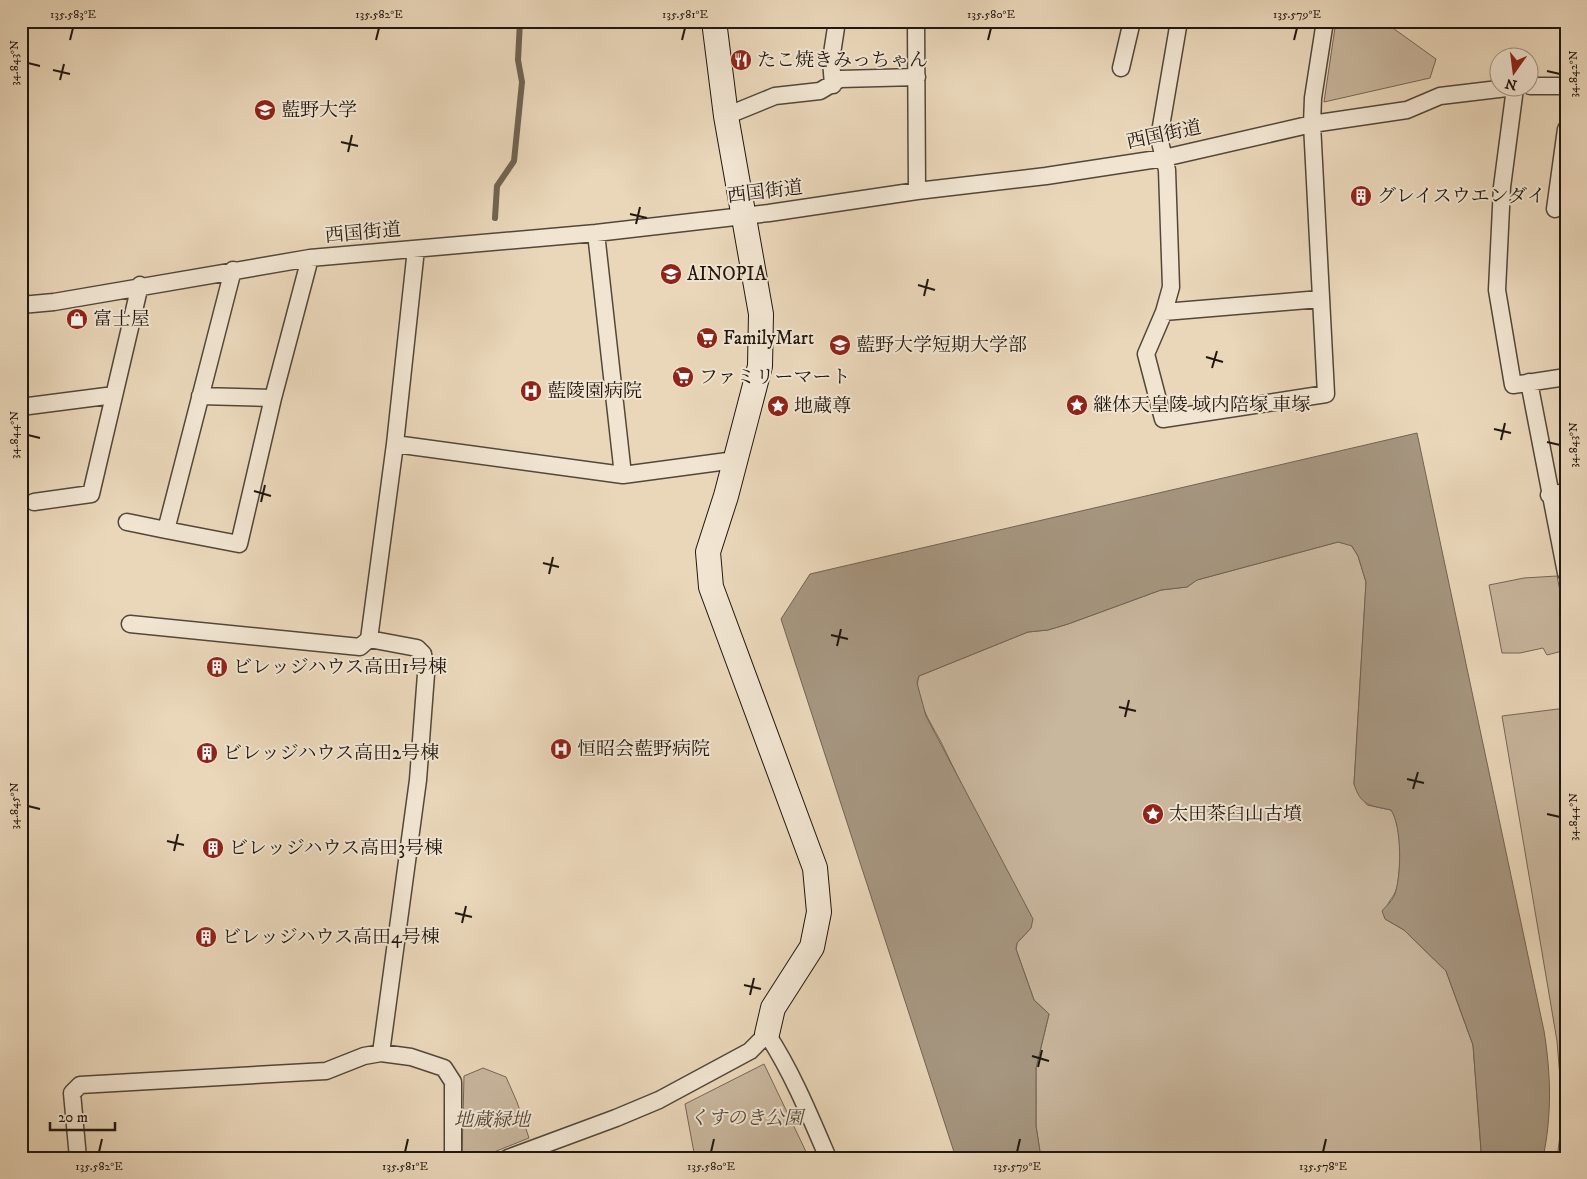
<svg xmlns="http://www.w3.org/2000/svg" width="1587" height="1179" viewBox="0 0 1587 1179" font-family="'IM FELL DW Pica','Noto Serif JP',serif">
<rect width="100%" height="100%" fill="#ead7ba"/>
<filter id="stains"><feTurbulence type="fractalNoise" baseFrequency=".004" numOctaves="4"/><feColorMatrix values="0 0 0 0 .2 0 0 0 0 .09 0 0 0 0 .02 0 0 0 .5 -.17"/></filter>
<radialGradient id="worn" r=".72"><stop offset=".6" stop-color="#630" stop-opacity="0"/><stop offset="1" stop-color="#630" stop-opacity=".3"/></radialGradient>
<path fill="#c8b69d" stroke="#746656" d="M1336 21H1383L1436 59 1430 78 1324 102Z
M1338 542 1351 545 1358 556 1366 582 1354 784 1367 805 1391 810C1402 826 1401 868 1397 887 1395 895 1391 898 1388 904 1386 908 1386 915 1385 919L1404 930 1446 971 1473 1045 1481 1150 1480 1158H1041L1036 1126V1068L1049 1014 1034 1000 1016 949 1017 943 1031 928 941 742C932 725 912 695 919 676L1028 632 1048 630 1068 624 1161 590 1187 587 1197 580Z
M1557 576 1566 621V650L1547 655 1543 648 1520 653H1502L1489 585 1524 578Z
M1566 708V1158H1557L1563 1114 1557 1041 1502 716Z
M764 1064 809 1158H695L685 1104Z
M483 1068 506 1077 517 1102 529 1138 479 1158H462L464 1076Z"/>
<path fill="#a69680" stroke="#716353" d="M1417 433 1544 1031C1551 1074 1552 1115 1543 1158H1480L1481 1150 1473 1045 1446 971 1404 930 1385 919 1382 911C1386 906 1392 901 1394 896 1402 878 1402 826 1391 810 1369 805 1361 806 1354 784L1366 582 1358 556 1352 546 1338 542 1197 580 1187 587 1161 590 1068 624 1048 630 1028 632 919 676 917 683 926 716 1033 919 1031 928 1017 943 1016 949 1034 1000 1049 1014 1036 1068V1126L1041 1158H956L781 619 810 574Z"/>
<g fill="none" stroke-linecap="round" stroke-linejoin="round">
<path stroke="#716353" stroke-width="6" d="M495 218 497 186 514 161 522 82 518 60 520 21"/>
<g stroke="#53473a" stroke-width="19">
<path id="street" d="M916 21 917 191
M1179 21 1159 138 1167 170 1171 287 1164 312 1146 354 1163 419 1326 394 1312 124 1313 98 1325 21
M1121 68 1132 21
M833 85 831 60 837 21
M1530 86H1566
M1515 88 1502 187 1497 290 1513 385 1566 377
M726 116 775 96 820 91 840 79 917 77
M1555 209 1566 129
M596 233 623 475
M21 305 54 302 310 258 596 233 769 213 917 191 1046 176 1164 158 1312 124 1407 110 1440 96 1507 88
M1164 312 1320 299
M1529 382 1566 573
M200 396 273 398
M21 407 114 395
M395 444 623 475 735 460
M1549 495 1566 492
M34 502 91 494 140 285
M127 522 166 530 233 270
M166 530 239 544 273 398 310 258
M130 624 360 647 369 639 395 444 416 249
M369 639 417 648 423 654 426 674 418 780 381 1053
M78 1158 72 1093 80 1085 326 1071 364 1056 381 1053 411 1057 444 1068 453 1082V1158
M508 1158 616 1118 659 1100 750 1051 767 1034C792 1072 810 1116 828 1158"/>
</g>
<g stroke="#21170f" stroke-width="26">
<path id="secondary" d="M714 21 726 116 761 314 760 366 726 496 708 552 711 587 815 868 819 912 812 947 773 1008 767 1034"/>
</g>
<use href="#street" stroke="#f1e5d2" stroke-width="16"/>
<use href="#secondary" stroke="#f1e5d2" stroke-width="24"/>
</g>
<path fill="none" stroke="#21170f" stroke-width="2" d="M70 40 73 28M376 40 379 28M682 40 685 28M988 40 991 28M1294 40 1297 28M28 63 40 66M53 70 70 74M1547 71 1560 74M60 80 64 64M341 142 358 146M348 152 352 135M630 214 647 218M636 224 640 207M918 285 935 290M924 296 928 279M1206 357 1223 362M1212 368 1217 351M1494 429 1511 433M28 435 40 438M1501 440 1505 423M1547 442 1560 445M254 491 271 496M261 502 265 485M543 563 559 567M549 574 553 557M831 635 848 639M837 646 841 629M1119 707 1136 711M1125 717 1129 700M1407 779 1424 783M1413 789 1418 772M28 806 40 809M1547 814 1560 817M167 841 184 845M174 851 178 834M455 913 472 917M462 923 466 906M744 985 761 989M750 995 754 978M1032 1056 1049 1061M1038 1067 1042 1050M99 1152 102 1139M405 1152 408 1139M711 1152 714 1139M1017 1152 1020 1139M1323 1152 1326 1139"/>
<defs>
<g id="restaurant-disc" transform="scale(1.125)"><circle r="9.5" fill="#8f2418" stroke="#f1e5d2"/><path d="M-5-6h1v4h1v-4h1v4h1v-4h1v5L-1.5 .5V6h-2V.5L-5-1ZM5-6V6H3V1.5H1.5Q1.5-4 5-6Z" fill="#fff"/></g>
<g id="university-disc" transform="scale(1.125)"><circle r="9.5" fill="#8f2418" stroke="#f1e5d2"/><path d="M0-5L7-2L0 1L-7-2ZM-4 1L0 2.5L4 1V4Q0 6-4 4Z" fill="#fff"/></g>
<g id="building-disc" transform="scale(1.125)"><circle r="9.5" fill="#8f2418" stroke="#f1e5d2"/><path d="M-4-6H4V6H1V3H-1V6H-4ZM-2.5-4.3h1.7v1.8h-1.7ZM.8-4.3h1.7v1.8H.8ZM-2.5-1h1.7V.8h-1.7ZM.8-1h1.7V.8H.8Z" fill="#fff"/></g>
<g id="school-disc" transform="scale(1.125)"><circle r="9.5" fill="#8f2418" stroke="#f1e5d2"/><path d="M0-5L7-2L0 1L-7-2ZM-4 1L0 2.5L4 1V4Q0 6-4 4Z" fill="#fff"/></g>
<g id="shop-disc" transform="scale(1.125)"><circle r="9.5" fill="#8f2418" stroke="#f1e5d2"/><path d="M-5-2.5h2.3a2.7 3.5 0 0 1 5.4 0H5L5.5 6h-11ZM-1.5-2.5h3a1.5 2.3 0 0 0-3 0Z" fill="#fff"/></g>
<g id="supermarket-disc" transform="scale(1.125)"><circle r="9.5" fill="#8f2418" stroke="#f1e5d2"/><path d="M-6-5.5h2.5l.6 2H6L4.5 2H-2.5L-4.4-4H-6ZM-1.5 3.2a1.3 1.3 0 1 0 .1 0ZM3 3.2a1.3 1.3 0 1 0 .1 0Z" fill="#fff"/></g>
<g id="hospital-disc" transform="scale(1.125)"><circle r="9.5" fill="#8f2418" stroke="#f1e5d2"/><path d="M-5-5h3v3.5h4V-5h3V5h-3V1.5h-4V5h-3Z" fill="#fff"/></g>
<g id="sight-disc" transform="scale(1.125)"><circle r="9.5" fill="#8f2418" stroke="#f1e5d2"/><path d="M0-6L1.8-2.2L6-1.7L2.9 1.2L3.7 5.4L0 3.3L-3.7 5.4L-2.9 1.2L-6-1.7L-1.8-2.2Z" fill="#fff"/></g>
</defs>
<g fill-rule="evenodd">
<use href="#restaurant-disc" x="741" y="60"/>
<use href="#university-disc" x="265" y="110"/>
<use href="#building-disc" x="1361" y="196"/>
<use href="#school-disc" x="671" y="274"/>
<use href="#shop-disc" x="77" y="319"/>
<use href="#supermarket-disc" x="707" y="338"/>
<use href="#university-disc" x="840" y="345"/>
<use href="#supermarket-disc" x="683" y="377"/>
<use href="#hospital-disc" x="531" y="391"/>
<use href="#sight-disc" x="1077" y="405"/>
<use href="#sight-disc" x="778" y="406"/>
<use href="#building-disc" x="217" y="667"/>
<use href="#hospital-disc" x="561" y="749"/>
<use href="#building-disc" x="207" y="753"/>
<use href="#sight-disc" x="1153" y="814"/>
<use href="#building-disc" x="213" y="848"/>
<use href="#building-disc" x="206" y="937"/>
</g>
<g text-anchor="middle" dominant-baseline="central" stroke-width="4" stroke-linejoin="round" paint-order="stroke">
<g font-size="19" fill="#21170f" stroke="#f1e5d2" text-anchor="start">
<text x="757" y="60">たこ焼きみっちゃん</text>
<text x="281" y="110">藍野大学</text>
<text x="1377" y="196">グレイスウエンダイ</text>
<text x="687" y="274">AINOPIA</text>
<text x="93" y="319">富士屋</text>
<text x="723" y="338">FamilyMart</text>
<text x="856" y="345">藍野大学短期大学部</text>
<text x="699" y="377">ファミリーマート</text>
<text x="547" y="391">藍陵園病院</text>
<text x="1093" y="405">継体天皇陵 域内陪塚 車塚</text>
<text x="794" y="406">地蔵尊</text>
<text x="233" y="667">ビレッジハウス高田1号棟</text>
<text x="577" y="749">恒昭会藍野病院</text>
<text x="223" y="753">ビレッジハウス高田2号棟</text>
<text x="1169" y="814">太田茶臼山古墳</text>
<text x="229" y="848">ビレッジハウス高田3号棟</text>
<text x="222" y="937">ビレッジハウス高田4号棟</text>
</g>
<g font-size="19" fill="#21170f" stroke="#f1e5d2">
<text transform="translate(1164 135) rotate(-12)">西国街道</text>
<text transform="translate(765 192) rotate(-7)">西国街道</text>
<text transform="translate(363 233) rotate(-5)">西国街道</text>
</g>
<g font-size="19" font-style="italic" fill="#53473a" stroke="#f1e5d2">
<text x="746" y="1118">くすのき公園</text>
<text x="492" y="1120">地蔵緑地</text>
</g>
</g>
<rect width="1587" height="1179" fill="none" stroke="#ead7ba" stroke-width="55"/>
<g transform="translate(1514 72) rotate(194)"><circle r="24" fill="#f1e5d2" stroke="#9e9384"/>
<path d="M0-4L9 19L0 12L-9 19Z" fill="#8f2418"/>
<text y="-8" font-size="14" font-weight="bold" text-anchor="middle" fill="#21170f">N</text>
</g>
<path d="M50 1122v8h65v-8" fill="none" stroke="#21170f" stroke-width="2.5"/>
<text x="58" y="1122" font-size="15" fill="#21170f" stroke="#f1e5d2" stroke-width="4" paint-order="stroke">20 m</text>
<rect x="28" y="28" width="1532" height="1124" fill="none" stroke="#21170f" stroke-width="2"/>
<g font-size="12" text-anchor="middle" fill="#21170f">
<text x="73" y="18">135.583°E</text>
<text x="379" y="18">135.582°E</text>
<text x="685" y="18">135.581°E</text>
<text x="991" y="18">135.580°E</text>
<text x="1297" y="18">135.579°E</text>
<text transform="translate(14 63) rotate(-90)" y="4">34.843°N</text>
<text transform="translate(1573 74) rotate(-90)" y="4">34.842°N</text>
<text transform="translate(14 435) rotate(-90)" y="4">34.844°N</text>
<text transform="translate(1573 445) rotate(-90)" y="4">34.843°N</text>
<text transform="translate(14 806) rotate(-90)" y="4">34.845°N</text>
<text transform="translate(1573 817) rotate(-90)" y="4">34.844°N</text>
<text x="99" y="1170">135.582°E</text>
<text x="405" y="1170">135.581°E</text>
<text x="711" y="1170">135.580°E</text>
<text x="1017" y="1170">135.579°E</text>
<text x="1323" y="1170">135.578°E</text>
</g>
<rect width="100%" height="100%" filter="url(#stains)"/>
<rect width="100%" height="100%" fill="url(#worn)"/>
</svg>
